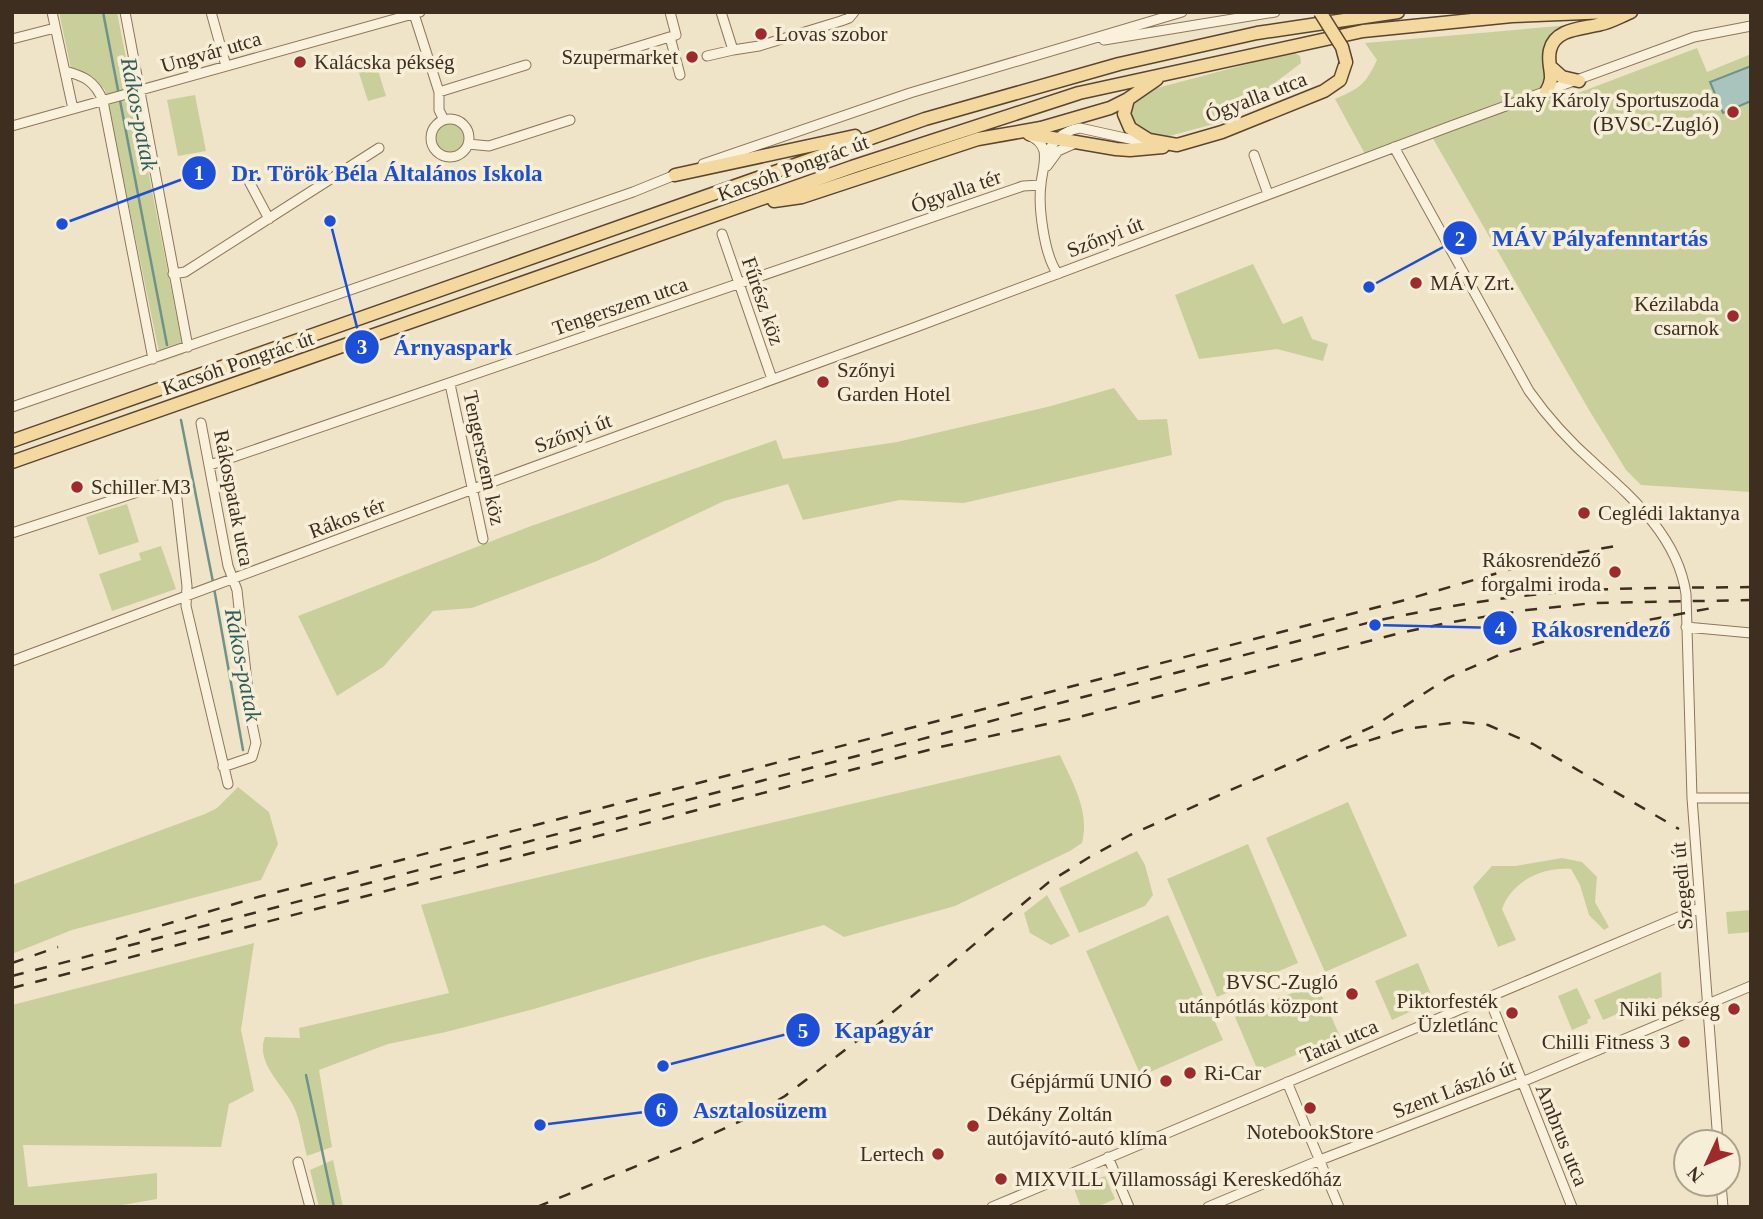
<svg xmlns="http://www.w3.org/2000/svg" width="1763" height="1219" viewBox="0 0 1763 1219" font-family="Georgia,serif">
<rect width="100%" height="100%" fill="#f0e4c8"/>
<path fill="#c9cf9b" d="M59 12H117L184 354 161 362 105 90 92 76 71 69Z
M1582 24 1561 31 1545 83 1541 89 1578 93 1697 48 1707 72 1751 54V492L1641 485 1626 470 1589 410 1428 130 1365 154 1335 99C1360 88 1365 85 1377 60L1365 43Z
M1293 52 1300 56 1301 63 1225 121 1162 138 1152 137 1133 127 1128 107 1142 92Z
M376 64 386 96 368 101 358 70Z
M195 95 206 151 178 156 167 100Z
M435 138a15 15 0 1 1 30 0a15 15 0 1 1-30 0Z
M1253 264 1283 324 1302 316 1312 339 1328 344 1323 361 1277 349 1199 359 1175 295Z
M1114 388 1138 420 1167 419 1172 455 964 503 900 500 803 520 788 484 724 501 597 561 472 608 433 611 383 667 337 696 298 616 531 526 776 440 783 459 897 442 1051 406Z
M127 504 139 542 99 555 86 517Z
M161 546 176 589 112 611 99 574 141 560 139 553Z
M1060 755C1073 784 1090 811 1082 843L1070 851 955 906 844 937 824 925 704 958 534 1009 446 1032 388 1044 319 1070 332 1147 307 1156C303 1142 301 1126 296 1112 288 1088 254 1065 265 1037L300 1038 299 1028 449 993 421 905Z
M238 787 269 812 278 844 261 880 72 930 12 954V885L205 814 217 808Z
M1348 802 1407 936 1325 972 1266 838Z
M1248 844 1298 963 1217 997 1167 879Z
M1137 851 1145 865 1153 895 1145 906 1079 933 1059 888Z
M1562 858 1582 862 1597 877 1595 902 1609 927 1604 930 1589 915 1580 885 1571 869C1542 867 1512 881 1502 909L1516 940 1498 947 1473 887 1492 866H1515Z
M1047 895 1070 936 1051 945 1030 933 1024 913Z
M1751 910V932L1728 934 1726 912Z
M1168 915 1223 1040 1141 1076 1086 951Z
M254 943 241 1030 254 1091 229 1104 221 1147 23 1145 28 1187 157 1173V1199L111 1207H12V1005Z
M1418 963 1434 1001 1392 1020 1375 981Z
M1661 972 1662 997 1652 1001 1650 997 1627 1007V1010L1603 1020 1594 1000Z
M1316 983 1340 1036 1258 1071 1235 1017Z
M1577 988 1591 1018 1587 1020 1588 1023 1572 1030 1558 996Z
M333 1160 343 1207H319L310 1170Z
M1105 1176 1115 1199 1097 1207H1081L1074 1189Z"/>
<path fill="#a9c4bc" stroke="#6f938a" stroke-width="2" d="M1751 66V101L1723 113 1710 82Z"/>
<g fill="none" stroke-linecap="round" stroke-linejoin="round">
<path stroke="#6f938a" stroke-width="2.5" d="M103 12 167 345
M181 420 213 582
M214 588 243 750
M306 1075 334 1207"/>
<g stroke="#8d765c" stroke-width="11">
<path id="minor" d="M52 12 73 109
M125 12 188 347
M211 12 226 66
M721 12 733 50
M414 14 439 92V110L444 120
M670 37 680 75
M12 39 55 28
M1104 40 1275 12
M611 55 676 35 670 12
M707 56 733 50 759 46 841 21 849 18 854 12
M65 71C84 76 95 81 103 101L153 359
M439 92 526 65
M431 138a19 19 0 1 1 38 0a19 19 0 1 1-38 0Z
M12 126 420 12
M1030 136C1037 139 1042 143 1044 151 1046 162 1042 173 1041 184 1038 206 1044 256 1058 274
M468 144 489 146 570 120
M1394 147 1529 391C1548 418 1570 442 1595 464 1634 499 1678 538 1686 594L1692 798 1718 1142
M1254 155 1268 194
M1045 157C1053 141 1062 131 1080 128L1152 144
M703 164 910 93 1182 12
M1047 166 1058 151 1076 143
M243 170 269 219
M722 234 772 379
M173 274 185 272 379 148
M450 384 483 539
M12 407 633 192 680 173
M201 423 228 566 237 590 251 719 256 743 252 757 223 767
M210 465 1023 186 1041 185
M12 533 159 485 173 492 177 499 187 586 186 606 228 784
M1686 627 1751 633
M12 661 473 489 916 327 1451 126 1694 37 1751 26
M1692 798H1751
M1489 998 1572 1207
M1287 1082 1339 1207
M1108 1157 1129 1207
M298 1162 310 1207
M1721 1184 1723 1207
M992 1207 1700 908
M1208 1207 1320 1160 1522 1082 1751 986"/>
</g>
<g stroke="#5b4430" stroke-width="15">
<path id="major" d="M1552 68 1562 77 1579 81
M1546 92C1557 75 1546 67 1550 50 1555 28 1583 29 1601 24 1611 22 1621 16 1631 12
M1128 99 1124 114 1130 128 1149 140 1177 145 1222 132 1324 91 1340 80 1346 62
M1029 134 1116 149 1130 150 1163 147
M675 175 855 136
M774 201 802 197 978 139 1041 128 1110 108 1128 99 1157 79
M12 441 925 119 1119 64 1257 33 1398 12
M12 462 852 167 1079 93 1363 31 1512 16 1610 12"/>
</g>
<use href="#minor" stroke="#faf1dc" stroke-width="9"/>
<use href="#major" stroke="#f3d9a0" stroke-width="12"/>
<path stroke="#3d2e20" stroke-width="2.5" stroke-dasharray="12 12" stroke-linecap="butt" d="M1346 748 1405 729 1459 722 1488 725 1533 744 1679 829
M116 939 258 897 1405 600 1553 557 1616 546
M12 963 58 947
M12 976 1375 621C1441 607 1507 596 1575 591 1633 587 1692 588 1751 587
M12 988 940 747 1079 717 1400 633 1452 622 1527 610 1593 603 1751 600
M537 1207 695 1142 745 1119 785 1096 875 1027 1049 882 1088 858 1130 835 1374 726 1448 678 1499 655 1562 636 1712 608"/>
<g stroke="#5b4430" stroke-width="15" stroke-linecap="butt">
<path id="major-bridge" d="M1320 12 1342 47 1346 62"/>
</g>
<use href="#major-bridge" stroke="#f3d9a0" stroke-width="12"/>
</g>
<g fill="#9e2a2b" stroke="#f7eed8" stroke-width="2.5">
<circle cx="761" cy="34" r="7"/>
<circle cx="692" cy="57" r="7"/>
<circle cx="300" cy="62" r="7"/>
<circle cx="1733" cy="112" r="7"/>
<circle cx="1416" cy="283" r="7"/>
<circle cx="1733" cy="316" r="7"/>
<circle cx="823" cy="382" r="7"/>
<circle cx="77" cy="487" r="7"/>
<circle cx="1584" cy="513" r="7"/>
<circle cx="1615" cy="572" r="7"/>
<circle cx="1352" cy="994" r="7"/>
<circle cx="1734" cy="1009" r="7"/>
<circle cx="1512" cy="1013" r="7"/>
<circle cx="1684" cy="1042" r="7"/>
<circle cx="1190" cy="1073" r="7"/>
<circle cx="1166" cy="1081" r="7"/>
<circle cx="1310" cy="1108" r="7"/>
<circle cx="973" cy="1126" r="7"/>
<circle cx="938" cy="1154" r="7"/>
<circle cx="1001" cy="1179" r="7"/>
</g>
<g text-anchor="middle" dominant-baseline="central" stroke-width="7" stroke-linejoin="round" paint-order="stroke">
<g font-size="21" fill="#3d2e20" stroke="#f7eed8" text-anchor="end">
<text x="775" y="34" text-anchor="start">Lovas szobor</text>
<text x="678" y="57">Szupermarket</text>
<text x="314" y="62" text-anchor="start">Kalácska pékség</text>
<text x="1719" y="100">Laky Károly Sportuszoda<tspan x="1719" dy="24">(BVSC-Zugló)</tspan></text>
<text x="1430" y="283" text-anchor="start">MÁV Zrt.</text>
<text x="1719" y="304">Kézilabda<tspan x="1719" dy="24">csarnok</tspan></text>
<text x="837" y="370" text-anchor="start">Szőnyi<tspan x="837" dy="24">Garden Hotel</tspan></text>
<text x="91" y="487" text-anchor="start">Schiller M3</text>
<text x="1598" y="513" text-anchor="start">Ceglédi laktanya</text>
<text x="1601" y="560">Rákosrendező<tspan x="1601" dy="24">forgalmi iroda</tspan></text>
<text x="1338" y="982">BVSC-Zugló<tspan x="1338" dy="24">utánpótlás központ</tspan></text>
<text x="1498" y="1001">Piktorfesték<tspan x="1498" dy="24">Üzletlánc</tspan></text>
<text x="1720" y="1009">Niki pékség</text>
<text x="1670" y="1042">Chilli Fitness 3</text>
<text x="1204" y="1073" text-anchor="start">Ri-Car</text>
<text x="1152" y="1081">Gépjármű UNIÓ</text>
<text x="987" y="1114" text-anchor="start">Dékány Zoltán<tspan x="987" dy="24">autójavító-autó klíma</tspan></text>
<text x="1310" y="1132" text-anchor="middle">NotebookStore</text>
<text x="924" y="1154">Lertech</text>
<text x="1015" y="1179" text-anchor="start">MIXVILL Villamossági Kereskedőház</text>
</g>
<g font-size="21" fill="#3d2e20" stroke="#f7eed8">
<text transform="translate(211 52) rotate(-16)">Ungvár utca</text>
<text transform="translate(1256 97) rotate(-21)">Ógyalla utca</text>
<text transform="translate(793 168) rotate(-20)">Kacsóh Pongrác út</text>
<text transform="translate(956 191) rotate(-19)">Ógyalla tér</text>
<text transform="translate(1105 237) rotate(-21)">Szőnyi út</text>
<text transform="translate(763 301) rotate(71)">Fűrész köz</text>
<text transform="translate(620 306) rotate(-19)">Tengerszem utca</text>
<text transform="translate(238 363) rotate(-19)">Kacsóh Pongrác út</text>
<text transform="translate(573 433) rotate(-20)">Szőnyi út</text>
<text transform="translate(484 458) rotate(78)">Tengerszem köz</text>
<text transform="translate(234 498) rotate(79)">Rákospatak utca</text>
<text transform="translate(347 518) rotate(-21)">Rákos tér</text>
<text transform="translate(1682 886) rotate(-95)">Szegedi út</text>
<text transform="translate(1339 1041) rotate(-23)">Tatai utca</text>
<text transform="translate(1454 1089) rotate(-21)">Szent László út</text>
<text transform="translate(1562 1135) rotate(68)">Ambrus utca</text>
</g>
<g font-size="23" font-style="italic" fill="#2f5d5a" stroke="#f7eed8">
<text transform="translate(139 114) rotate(79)">Rákos-patak</text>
<text transform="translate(243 665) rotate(79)">Rákos-patak</text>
</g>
</g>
<path fill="none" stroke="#1d4ed8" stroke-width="2.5" d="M62 224L199 173M1369 287L1460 238M330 221L362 347M1375 625L1500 628M663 1066L803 1030M540 1125L661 1110"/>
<g fill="#1d4ed8" stroke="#f7eed8" stroke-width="2.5">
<circle cx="62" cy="224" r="7"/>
<circle cx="1369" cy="287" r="7"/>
<circle cx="330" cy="221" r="7"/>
<circle cx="1375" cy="625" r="7"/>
<circle cx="663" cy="1066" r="7"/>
<circle cx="540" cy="1125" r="7"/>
<circle cx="199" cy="173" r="18"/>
<circle cx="1460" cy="238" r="18"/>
<circle cx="362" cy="347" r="18"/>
<circle cx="1500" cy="628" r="18"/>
<circle cx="803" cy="1030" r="18"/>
<circle cx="661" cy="1110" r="18"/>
</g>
<g font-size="21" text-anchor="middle" font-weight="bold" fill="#fff">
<text x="199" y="180">1</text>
<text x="1460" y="246">2</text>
<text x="362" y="354">3</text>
<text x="1500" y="636">4</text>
<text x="803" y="1038">5</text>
<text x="661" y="1117">6</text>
</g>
<g font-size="23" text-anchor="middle" font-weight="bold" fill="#1d4ed8" stroke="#f7eed8" stroke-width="7" stroke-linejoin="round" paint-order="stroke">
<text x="387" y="181">Dr. Török Béla Általános Iskola</text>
<text x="1600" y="246">MÁV Pályafenntartás</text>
<text x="453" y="355">Árnyaspark</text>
<text x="1601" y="637">Rákosrendező</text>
<text x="884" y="1038">Kapagyár</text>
<text x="760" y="1118">Asztalosüzem</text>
</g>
<rect width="1763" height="1219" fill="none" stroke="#3d2e20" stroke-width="28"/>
<g transform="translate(1707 1163) rotate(226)"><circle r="33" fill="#f7eed8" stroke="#ada18e" stroke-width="2"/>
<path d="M0-5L12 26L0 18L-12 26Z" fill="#9e2a2b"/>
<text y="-10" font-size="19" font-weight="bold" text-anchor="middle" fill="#3d2e20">N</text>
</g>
</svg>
